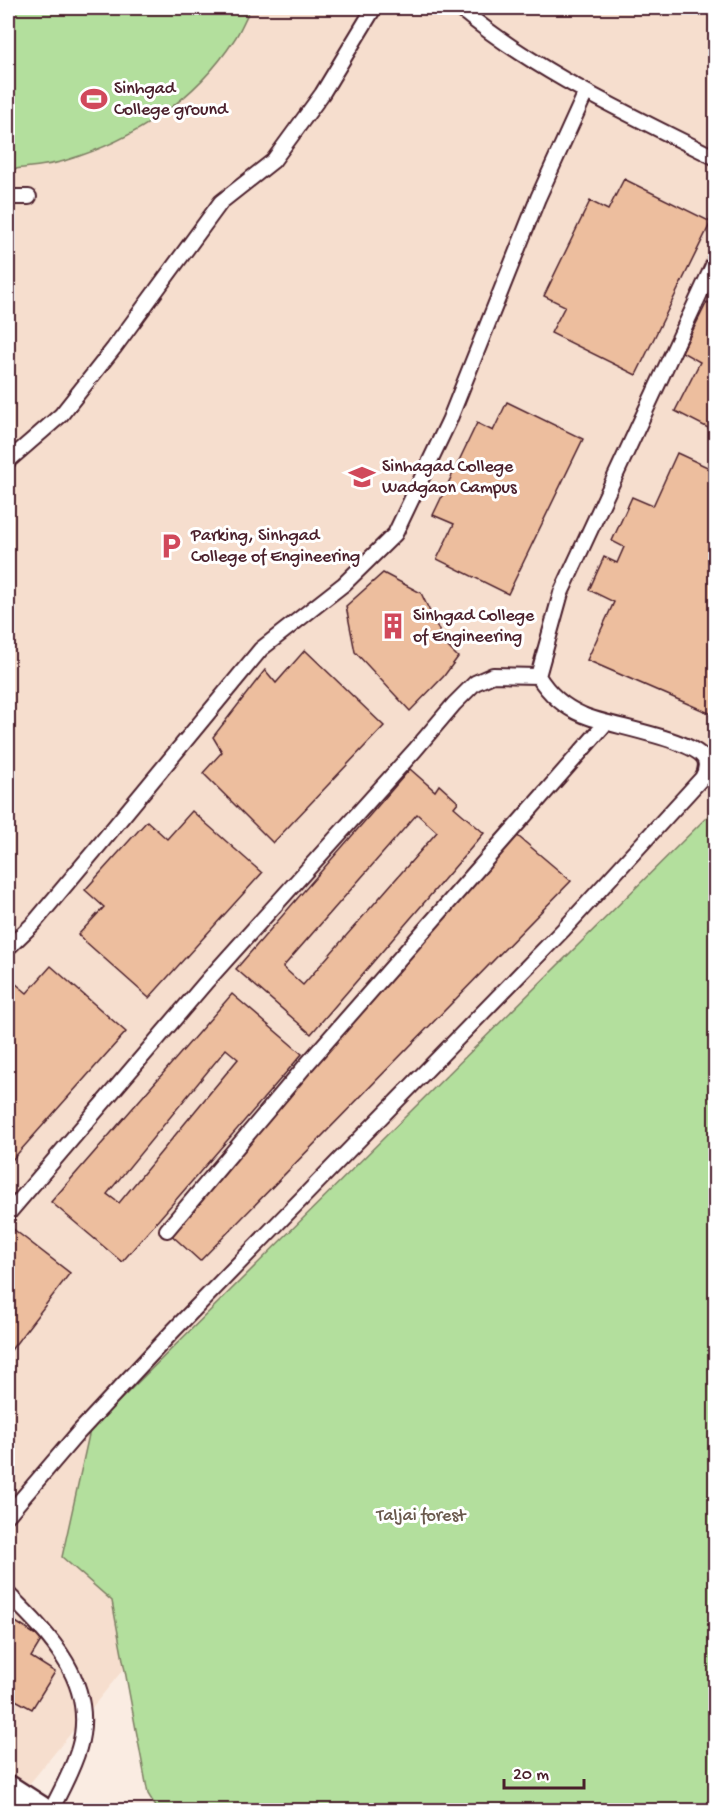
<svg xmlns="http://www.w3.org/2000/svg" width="723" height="1818" viewBox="0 0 723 1818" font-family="'Gochi Hand',sans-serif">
<rect width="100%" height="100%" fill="#faece2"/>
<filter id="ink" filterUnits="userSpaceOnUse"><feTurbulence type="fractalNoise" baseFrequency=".0167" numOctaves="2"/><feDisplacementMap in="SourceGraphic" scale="12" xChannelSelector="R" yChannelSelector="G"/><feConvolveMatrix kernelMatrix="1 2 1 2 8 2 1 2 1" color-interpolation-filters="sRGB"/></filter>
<g filter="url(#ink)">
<path fill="#f6dece" d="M8 8H715V947L8 1810Z"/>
<path fill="#b3df9d" stroke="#7e7f64" stroke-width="1.5" d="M8 8H251C245 18 241 30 234 40 196 99 134 140 67 160 50 166 30 167 13 169H8Z
M715 809V1810H158L148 1794 112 1601 62 1557 90 1430Z"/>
<path fill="#edbe9e" stroke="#4a1f2b" stroke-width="1.5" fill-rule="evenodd" d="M624 179 711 222 636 375 551 333 565 306 544 296 590 201 608 210Z
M707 302 714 305 716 302V432L675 411 700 362 682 352Z
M507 402 583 439 508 594 437 559 454 524 433 515 477 423 493 431Z
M677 453 716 471V716L587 660 614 602 589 590 604 557 617 563 624 547 612 541 632 497 653 506Z
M383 573 421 593 446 645 458 657 444 676 410 711 355 652 346 606Z
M305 650 384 726 273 843 203 773 222 752 213 737 265 670 276 683Z
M410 769 435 791 439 785 458 802 454 807 484 833 311 1034 236 969ZM417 814 437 832 303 985 283 967Z
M192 811 262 873 149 998 78 935 104 907 85 890 147 821 167 839Z
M513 832 571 881 200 1261 168 1232Z
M51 966 126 1032 12 1160 8 1156V983L10 979 27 993Z
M232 994 302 1054 122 1262 51 1202ZM226 1049 238 1059 119 1203 107 1194Z
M8 1225 70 1273 8 1354Z
M8 1617 42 1639 31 1657 55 1672 32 1709 8 1696Z"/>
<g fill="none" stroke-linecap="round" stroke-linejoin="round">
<g stroke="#4a1f2b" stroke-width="18">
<path id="service" d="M461 8 463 11C538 73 629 114 716 158
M8 197H29
M8 461 61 415 114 348 221 202 273 161 322 94 374 8
M8 948 33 924 101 843 261 649 344 584 395 534 449 421 538 198 586 92
M8 1214 207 981 415 750 454 704 475 683 493 675 538 676
M167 1230 307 1064 606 723
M8 1515 78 1433 172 1332 564 929 702 778C705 773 707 766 705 760 696 739 607 726 583 715 564 707 549 694 538 676L561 593 716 259
M8 1594C49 1634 98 1684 79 1748 73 1769 61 1791 51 1810"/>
</g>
<g stroke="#4a1f2b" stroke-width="33">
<path id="minor" d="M8 1790 39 1810"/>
</g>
<use href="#service" stroke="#fff" stroke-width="14"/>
<use href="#minor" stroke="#fff" stroke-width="28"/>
</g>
</g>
<defs>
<g id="stadium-bare" transform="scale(2.07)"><path d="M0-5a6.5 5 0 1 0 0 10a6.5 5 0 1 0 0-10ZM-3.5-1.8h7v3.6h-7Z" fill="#d1495b" stroke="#fff" stroke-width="2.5" paint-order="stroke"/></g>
<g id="university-bare" transform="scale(2.07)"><path d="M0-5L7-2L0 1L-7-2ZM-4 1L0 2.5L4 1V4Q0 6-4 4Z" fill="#d1495b" stroke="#fff" stroke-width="2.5" paint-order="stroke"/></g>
<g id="parking-bare" transform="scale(2.07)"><path d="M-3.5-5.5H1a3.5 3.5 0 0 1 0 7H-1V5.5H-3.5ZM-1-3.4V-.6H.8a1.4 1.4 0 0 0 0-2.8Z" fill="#d1495b" stroke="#fff" stroke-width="2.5" paint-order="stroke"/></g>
<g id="building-bare" transform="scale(2.07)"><path d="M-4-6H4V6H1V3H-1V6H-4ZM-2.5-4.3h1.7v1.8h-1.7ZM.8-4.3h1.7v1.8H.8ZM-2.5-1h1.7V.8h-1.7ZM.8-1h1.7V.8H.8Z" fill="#d1495b" stroke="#fff" stroke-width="2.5" paint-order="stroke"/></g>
</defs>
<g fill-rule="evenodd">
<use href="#stadium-bare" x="94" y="99"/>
<use href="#university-bare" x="362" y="477"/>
<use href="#parking-bare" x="171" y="546"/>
<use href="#building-bare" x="393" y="626"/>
</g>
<g text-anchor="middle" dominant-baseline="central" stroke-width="6" stroke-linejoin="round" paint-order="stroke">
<g font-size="18" fill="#4a1f2b" stroke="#fff" text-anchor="start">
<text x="114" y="89">Sinhgad<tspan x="114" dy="21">College ground</tspan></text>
<text x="382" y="467">Sinhagad College<tspan x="382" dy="21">Wadgaon Campus</tspan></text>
<text x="191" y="536">Parking, Sinhgad<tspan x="191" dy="21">College of Engineering</tspan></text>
<text x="413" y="616">Sinhgad College<tspan x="413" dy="21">of Engineering</tspan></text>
</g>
<g font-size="18" fill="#6a594d" stroke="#fff">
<text x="421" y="1516">Taljai forest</text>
</g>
</g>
<rect width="723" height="1818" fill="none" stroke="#fff" stroke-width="30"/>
<rect x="15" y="15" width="693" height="1788" fill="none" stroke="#4a1f2b" stroke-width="2" filter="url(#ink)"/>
<path d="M504 1779v9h80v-9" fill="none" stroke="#4a1f2b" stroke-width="3"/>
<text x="513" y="1779" font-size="18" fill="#4a1f2b" stroke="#ffffff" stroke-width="4.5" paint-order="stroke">20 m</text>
</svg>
